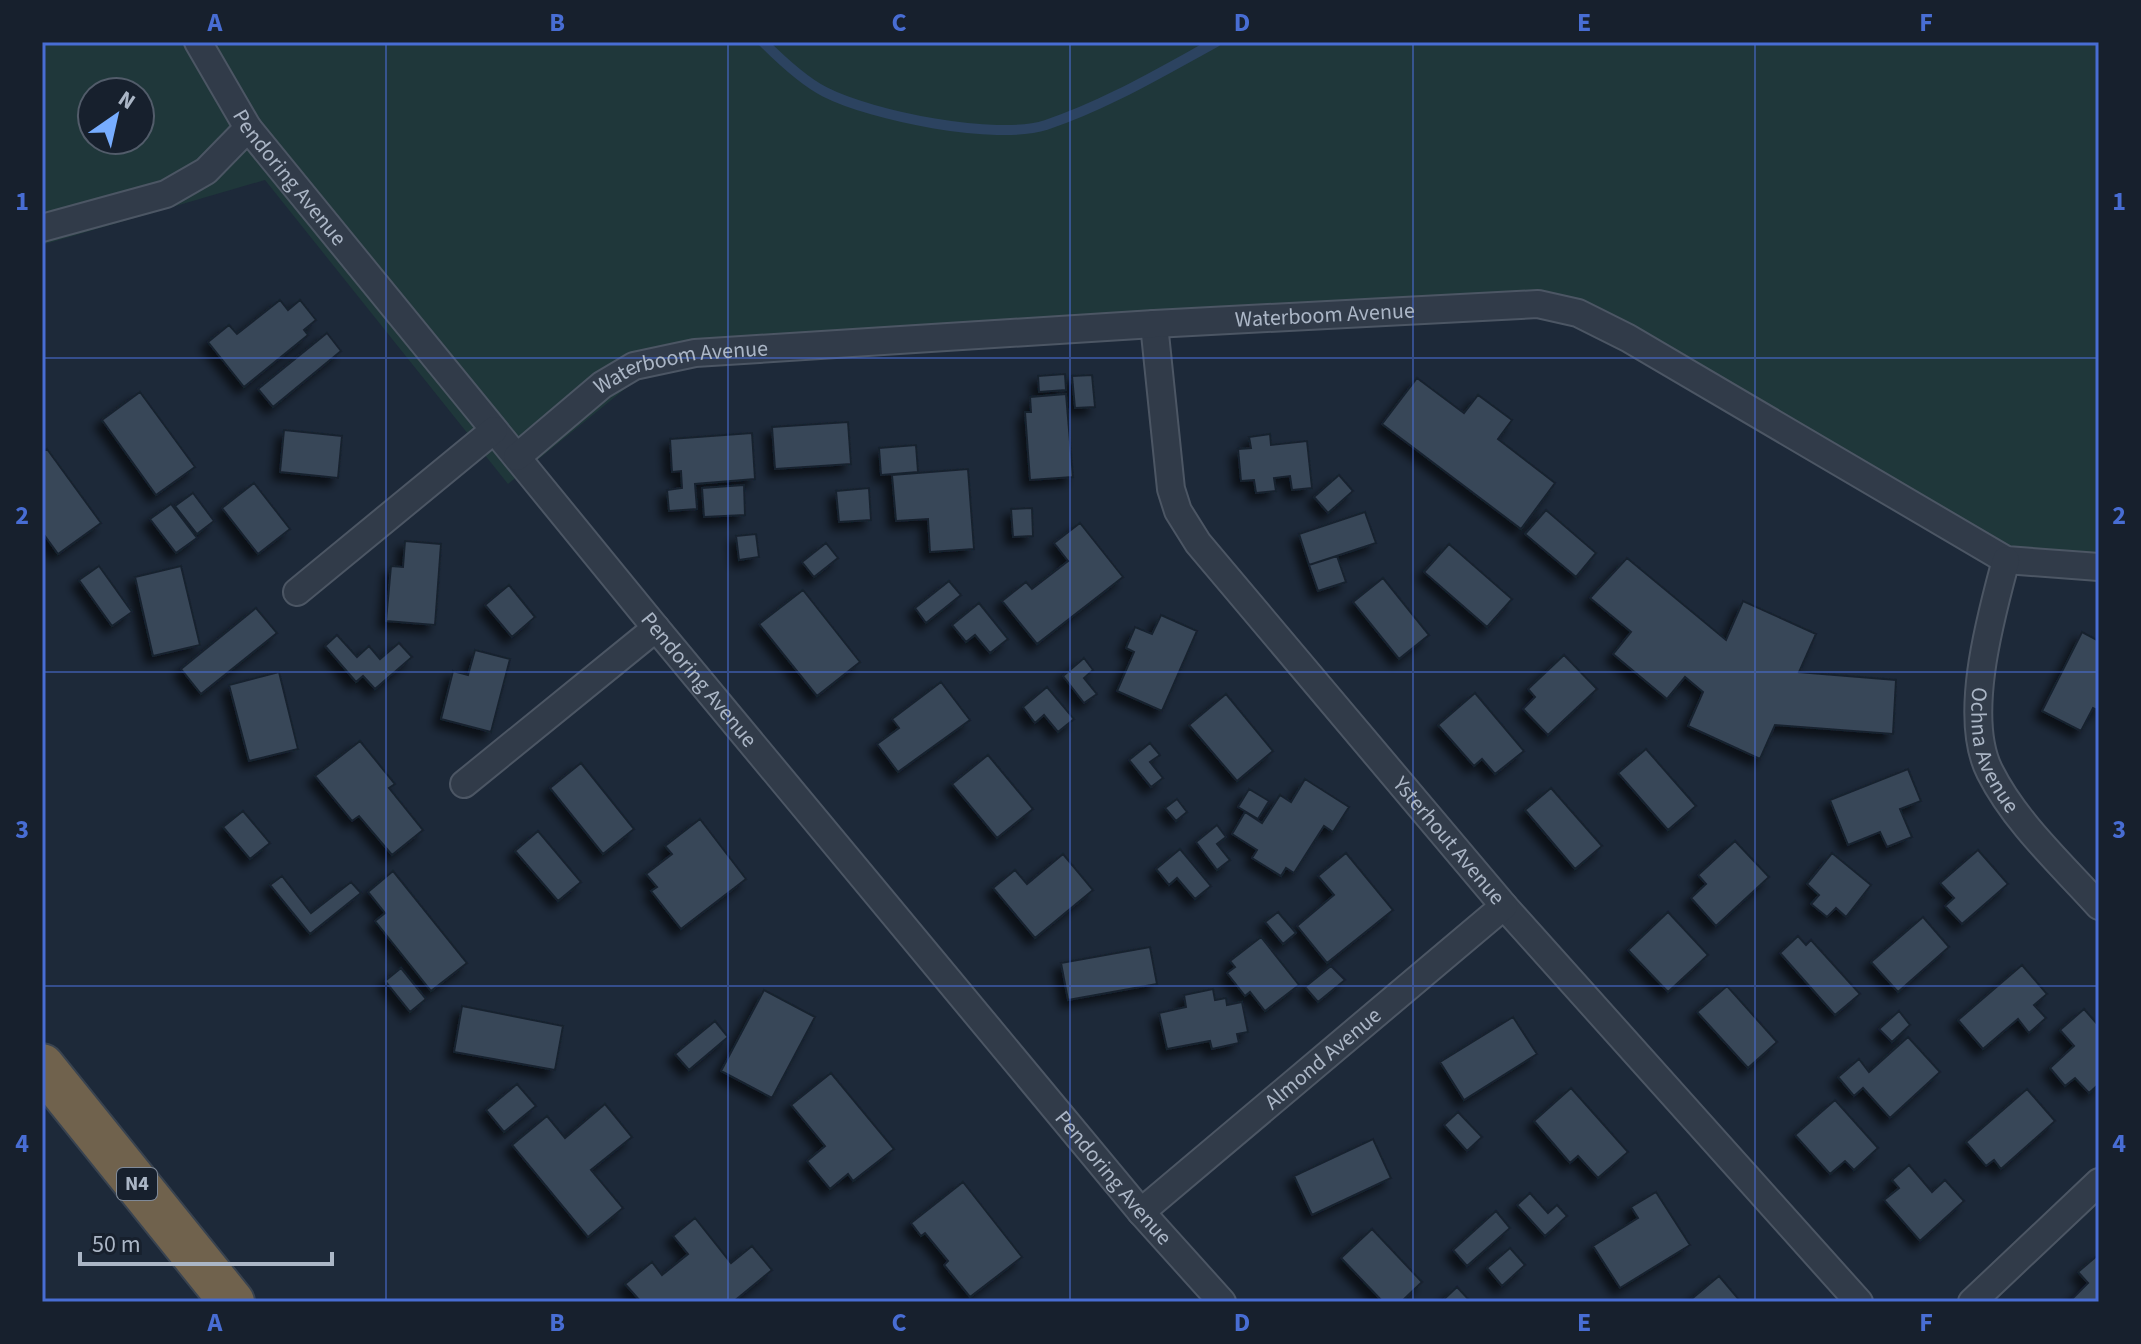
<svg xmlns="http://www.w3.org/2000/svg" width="2141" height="1344" viewBox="0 0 2141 1344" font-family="'Source Sans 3',sans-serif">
<defs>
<filter id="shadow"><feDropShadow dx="-7" dy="7" stdDeviation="4" flood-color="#0009"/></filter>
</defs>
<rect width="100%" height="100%" fill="#1d2939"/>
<path fill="#1f373a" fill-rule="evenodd" d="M42 42H2099V563L2014 574 1561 309 653 366 508 484 265 180 42 245ZM92 92H140V140H92Z"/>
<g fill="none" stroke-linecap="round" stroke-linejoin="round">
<path stroke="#2c4360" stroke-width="10" d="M763 42C780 59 803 81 825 92 872 116 996 141 1046 125 1106 105 1161 72 1216 42"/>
</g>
<path fill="#394759" stroke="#19222f" stroke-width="2" filter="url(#shadow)" d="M280 300 288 310 300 300 316 320 304 330 308 335 244 387 208 342 229 325 237 334Z
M327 333 341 351 273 407 258 389Z
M1065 374 1066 390 1039 392 1038 376Z
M1092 375 1095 407 1075 408 1072 376Z
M1417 378 1464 413 1478 395 1512 420 1498 439 1555 483 1521 529 1382 424Z
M140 392 195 467 156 495 102 420Z
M1066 394 1073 477 1030 480 1025 412H1031L1030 397Z
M848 422 851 464 775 469 772 427Z
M284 430 342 436 338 478 280 472Z
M752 433 755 479 695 484 697 509 669 511 667 490 682 488 681 471 672 472 670 439Z
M1270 434 1271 445 1307 441 1312 488 1292 490 1290 476 1274 478 1276 491 1256 493 1254 480 1241 481 1238 449 1251 448 1249 437Z
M916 445 918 472 881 475 879 448Z
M47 449 101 523 58 554 42 532V452Z
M968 469 974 549 930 552 928 519 896 521 892 475Z
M1339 475 1353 491 1328 513 1314 497Z
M254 483 290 529 258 554 222 508Z
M744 485 745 515 704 517 702 488Z
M869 488 871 520 839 522 836 491Z
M193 493 214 521 197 534 175 506Z
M171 504 197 538 176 553 150 519Z
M1032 508 1033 536 1013 537 1011 509Z
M1546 510 1596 553 1576 577 1525 534Z
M1365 512 1376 543 1309 565 1299 534Z
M1080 523 1123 577 1037 644 1002 601 1026 582 1032 589 1068 561 1054 543Z
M756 534 759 557 739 560 736 536Z
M405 541 441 544 435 625 386 621 391 566 403 567Z
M826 543 838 558 814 577 802 562Z
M1449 544 1512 599 1487 627 1424 572Z
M1337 556 1346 582 1318 591 1309 565Z
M1627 558 1726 640 1743 601 1816 634 1799 672 1896 680 1893 734 1775 725 1760 759 1688 726 1703 692 1685 677 1667 699 1613 654 1631 632 1590 598Z
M99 566 132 612 112 626 79 580Z
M181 566 200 645 153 656 135 577Z
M1383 578 1429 635 1399 659 1353 602Z
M949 581 961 595 926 623 915 608Z
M509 585 535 617 512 637 485 605Z
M803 590 860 662 817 696 759 624Z
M979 603 1008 639 990 653 975 635 966 642 952 625Z
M256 608 277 633 201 694 181 669Z
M1161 615 1197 631 1162 711 1117 691 1134 652 1126 648 1135 627 1152 634Z
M2082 632 2099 641V711L2093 708 2081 731 2042 711Z
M337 635 357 657 369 646 380 659 399 643 412 657 375 689 363 676 356 682 325 646Z
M475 650 510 659 491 732 441 719 453 671 468 675Z
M1564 655 1597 689 1548 735 1523 709 1535 697 1528 689Z
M1084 658 1093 670 1084 678 1097 694 1084 703 1063 676Z
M279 672 298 749 249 761 229 685Z
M941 682 970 720 898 772 877 744 899 728 892 719Z
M1047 687 1074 719 1058 732 1044 715 1035 723 1023 707Z
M1475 693 1524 751 1495 774 1482 759 1474 766 1438 725Z
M1226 694 1273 751 1237 781 1189 725Z
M360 741 395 784 389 788 423 830 392 855 359 816 352 821 315 776Z
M1150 743 1160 755 1150 762 1163 778 1151 787 1129 760Z
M1646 749 1696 806 1668 830 1618 773Z
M988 755 1033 809 997 838 952 784Z
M581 763 634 829 603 854 550 788Z
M1908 769 1921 801 1900 809 1912 837 1887 847 1880 832 1848 845 1830 800Z
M1305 779 1349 807 1333 832 1324 826 1294 873 1286 868 1281 876 1252 858 1257 850 1232 834 1245 812 1262 823 1280 795 1291 802Z
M1551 788 1602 846 1575 869 1525 810Z
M1249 789 1269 801 1258 819 1238 807Z
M1177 799 1187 812 1176 821 1165 808Z
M243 811 270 843 250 859 223 827Z
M700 819 746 879 681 929 651 891 657 887 646 874 672 854 665 846Z
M1217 825 1226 837 1217 844 1230 860 1217 870 1196 842Z
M538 831 581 882 558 901 515 851Z
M1735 841 1769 877 1716 926 1691 898 1706 884 1698 875Z
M1180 849 1211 886 1195 899 1177 878 1169 885 1156 869Z
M1978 850 2008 884 1962 924 1945 906 1954 898 1940 883Z
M1346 853 1393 910 1327 963 1297 926 1334 895 1318 876Z
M1832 853 1871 885 1846 917 1836 908 1827 917 1811 904 1819 895 1807 884Z
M1063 854 1093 890 1035 938 993 888 1015 870 1027 884Z
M393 871 467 963 431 991 375 921 385 913 368 892Z
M282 876 311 913 351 882 361 893 310 934 270 885Z
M1278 912 1296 933 1283 944 1265 922Z
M1668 912 1708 955 1668 992 1628 950Z
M1923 917 1949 947 1898 992 1871 962Z
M1798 936 1806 945 1811 940 1860 994 1835 1015 1780 953Z
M1261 937 1299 985 1265 1011 1250 992 1245 996 1227 973 1235 967 1230 961Z
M1150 947 1157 984 1068 1000 1061 963Z
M2022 965 2047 994 2034 1005 2046 1018 2029 1033 2018 1019 1983 1049 1958 1020Z
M1331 966 1345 980 1318 1002 1305 987Z
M401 968 426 999 410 1012 385 981Z
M1727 986 1777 1042 1748 1068 1697 1012Z
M1213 989 1215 1000 1226 998 1227 1005 1242 1002 1248 1032 1237 1034 1239 1043 1212 1049 1210 1041 1167 1049 1159 1013 1186 1007 1184 995Z
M764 990 815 1017 772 1098 721 1071Z
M462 1006 563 1026 555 1070 454 1052Z
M2084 1009 2099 1026V1084L2089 1093 2075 1078 2065 1086 2050 1068 2074 1046 2060 1030Z
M1899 1011 1910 1025 1892 1042 1879 1029Z
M1513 1017 1537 1054 1464 1100 1440 1062Z
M715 1021 728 1037 689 1070 675 1054Z
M1908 1037 1940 1072 1890 1118 1863 1088 1854 1096 1838 1077 1859 1059 1869 1072Z
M831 1073 894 1149 853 1181 848 1174 830 1189 807 1161 825 1146 791 1105Z
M517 1084 536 1106 504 1132 486 1110Z
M1571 1088 1628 1152 1598 1178 1578 1156 1570 1163 1534 1121Z
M2027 1089 2055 1121 2001 1169 1994 1160 1986 1166 1966 1142Z
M1835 1100 1878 1148 1854 1170 1845 1161 1830 1174 1795 1135Z
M605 1104 632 1137 591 1170 623 1208 588 1237 512 1145 547 1116 565 1138Z
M1458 1112 1482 1137 1467 1151 1444 1125Z
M1373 1139 1391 1178 1312 1215 1294 1176Z
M1909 1165 1932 1192 1945 1180 1964 1201 1920 1241 1884 1200 1899 1188 1892 1180Z
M963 1182 1022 1257 970 1297 944 1265 948 1261 925 1233 921 1236 911 1223Z
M1656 1192 1690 1245 1620 1288 1593 1246 1638 1218 1631 1207Z
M1530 1193 1548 1213 1557 1205 1567 1216 1545 1236 1517 1205Z
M1496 1211 1510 1228 1467 1266 1453 1250Z
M695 1218 731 1263 752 1246 772 1270 733 1302H641L625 1284 652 1262 662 1275 688 1254 673 1236Z
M1372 1229 1422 1282 1401 1302H1383L1341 1258Z
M1510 1248 1525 1265 1502 1286 1487 1268Z
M2099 1254V1302H2069L2088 1283 2078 1272Z
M1719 1276 1741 1302H1688Z
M1457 1287 1471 1302H1441Z"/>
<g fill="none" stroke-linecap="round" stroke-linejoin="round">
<g stroke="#4c5664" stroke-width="30">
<g id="street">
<path id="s1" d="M198 42 248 128 656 628 1141 1212 1222 1302"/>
<path d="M42 228 166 194 206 171 248 128"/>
<path id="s2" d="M1154 324 1171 489 1178 511 1198 543 1504 906 1859 1302"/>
<path id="s3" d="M517 457 602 385 634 366 695 353 1154 324 1538 304 1578 313 1628 338 2006 560 2099 567"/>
<path id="s4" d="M2006 560C1991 616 1962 718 1990 772 2015 822 2062 865 2099 906"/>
<path d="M297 592 494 430"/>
<path d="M464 784 656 628"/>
<path id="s5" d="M1141 1212 1504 906"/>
<path d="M1972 1302 2099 1182"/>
</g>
</g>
<g stroke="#394350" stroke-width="48">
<path id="highway" d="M42 1066 232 1302"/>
</g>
<use href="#street" stroke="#313b49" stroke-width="26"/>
<use href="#highway" stroke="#70624d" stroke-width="44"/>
</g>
<path fill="none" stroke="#486dd3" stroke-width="2" stroke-opacity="0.55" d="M386 42V1302M728 42V1302M1070 42V1302M1413 42V1302M1755 42V1302M42 358H2099M42 672H2099M42 986H2099"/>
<g text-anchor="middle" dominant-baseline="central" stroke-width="6" stroke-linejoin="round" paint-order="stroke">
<rect fill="#17202d" stroke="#7f8998" stroke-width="2" x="117" y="1168" width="40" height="32" rx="6"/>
<g font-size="20" font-weight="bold" fill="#abb6c6">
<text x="137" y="1184">N4</text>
</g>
<g font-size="22" fill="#abb6c6" stroke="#17202d">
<text stroke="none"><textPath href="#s1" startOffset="164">Pendoring Avenue</textPath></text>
<text stroke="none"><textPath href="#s3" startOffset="842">Waterboom Avenue</textPath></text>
<text stroke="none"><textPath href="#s3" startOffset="194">Waterboom Avenue</textPath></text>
<text stroke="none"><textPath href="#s1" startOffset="812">Pendoring Avenue</textPath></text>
<text stroke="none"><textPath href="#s4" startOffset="196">Ochna Avenue</textPath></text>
<text stroke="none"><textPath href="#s2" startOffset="616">Ysterhout Avenue</textPath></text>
<text stroke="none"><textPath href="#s5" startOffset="238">Almond Avenue</textPath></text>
<text stroke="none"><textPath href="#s1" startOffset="1460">Pendoring Avenue</textPath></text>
</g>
</g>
<rect width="2141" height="1344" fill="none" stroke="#17202d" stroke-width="88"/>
<g transform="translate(116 116) rotate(34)"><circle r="38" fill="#17202d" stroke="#525c6a" stroke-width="2"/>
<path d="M0-6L14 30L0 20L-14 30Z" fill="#77adff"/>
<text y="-12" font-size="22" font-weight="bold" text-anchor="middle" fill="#abb6c6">N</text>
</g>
<path d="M80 1252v12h252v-12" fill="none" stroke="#abb6c6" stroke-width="4"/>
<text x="92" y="1252" font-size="24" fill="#abb6c6" stroke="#17202d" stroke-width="6" paint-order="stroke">50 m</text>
<rect x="44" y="44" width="2053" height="1256" fill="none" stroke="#486dd3" stroke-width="3"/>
<g font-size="26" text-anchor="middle" font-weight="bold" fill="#486dd3">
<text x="215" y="31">A</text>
<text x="557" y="31">B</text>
<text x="899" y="31">C</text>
<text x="1242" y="31">D</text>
<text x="1584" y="31">E</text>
<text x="1926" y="31">F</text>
<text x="22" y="210">1</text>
<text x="2119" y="210">1</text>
<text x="22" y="524">2</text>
<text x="2119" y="524">2</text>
<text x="22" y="838">3</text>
<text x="2119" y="838">3</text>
<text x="22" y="1152">4</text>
<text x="2119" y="1152">4</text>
<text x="215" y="1331">A</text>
<text x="557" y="1331">B</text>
<text x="899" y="1331">C</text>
<text x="1242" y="1331">D</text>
<text x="1584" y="1331">E</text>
<text x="1926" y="1331">F</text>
</g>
</svg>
